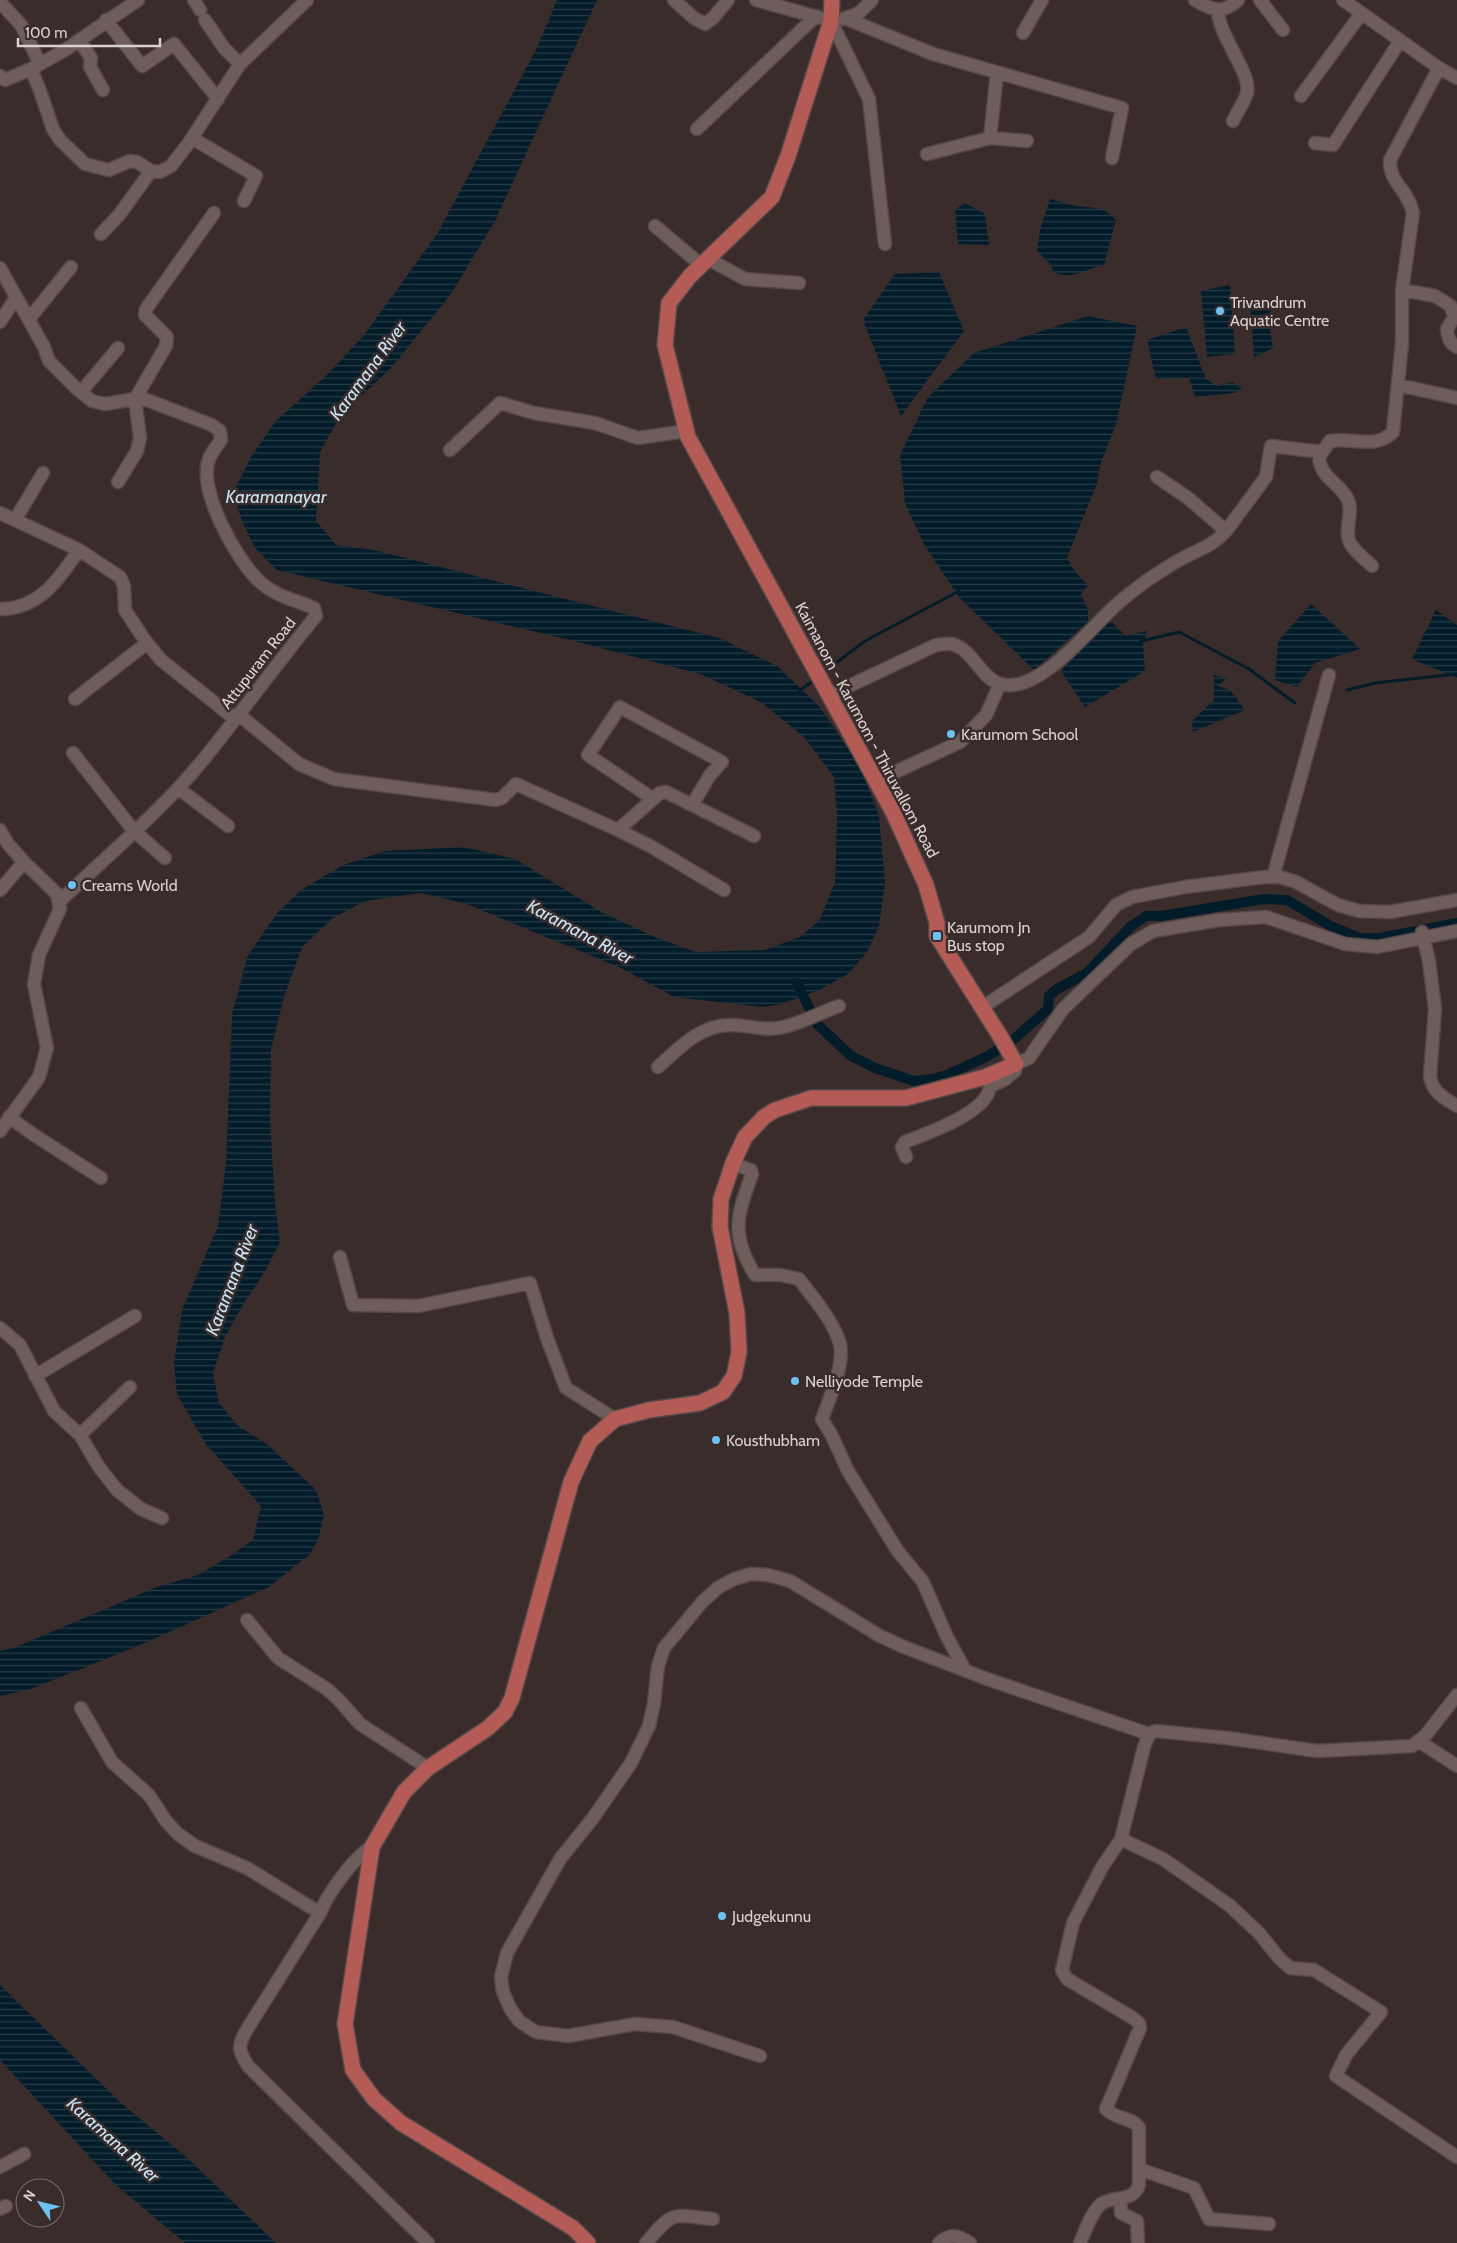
<svg xmlns="http://www.w3.org/2000/svg" width="1457" height="2243" viewBox="0 0 1457 2243" font-family="Cabin,sans-serif">
<defs>
<pattern id="water-rules" width="6" height="5" patternUnits="userSpaceOnUse" patternTransform="scale(1.25)"><rect width="6" height="5" fill="#031c29"/><path d="M0 2.5h6" fill="none" stroke="#273c47"/></pattern>
</defs>
<rect width="100%" height="100%" fill="#392c2b"/>
<path fill="url(#water-rules)" d="M557 0H597L495 221 451 294 391 368 340 416 320 452 316 521 336 545 374 550 719 638 777 666 820 707 859 765 879 815 885 882 879 926 867 952 848 974 819 990 782 1004 763 1007 674 997 621 968 534 932 467 904 421 893 365 901 333 918 302 947 284 997 271 1050 270 1120 275 1203 280 1242 267 1268 241 1308 225 1337 213 1373 219 1403 237 1425 268 1445 316 1490 324 1515 318 1540 309 1555 269 1587 145 1643 31 1689 0 1696V1651L16 1647 157 1587 198 1575 229 1557 253 1540 261 1506 205 1443 177 1394 174 1363 182 1310 218 1226 226 1163 232 1015 247 957 277 913 301 890 343 865 385 851 464 847 515 859 603 913 657 938 696 952 765 950 800 937 819 921 835 883 837 816 834 777 804 737 761 702 700 674 570 640 277 570 255 548 242 521 233 493 251 457 275 422 330 372 364 335 437 234 537 48Z
M1050 199C1059 201 1068 205 1077 206 1094 209 1103 205 1116 220L1104 265C1084 269 1073 281 1053 272L1051 265 1037 251 1040 230Z
M965 203 985 214 989 245 958 244 955 210Z
M939 272 964 331 901 416 863 320 895 274Z
M1230 285 1235 354 1207 357 1201 291Z
M1250 299 1272 302 1269 323 1273 348 1254 357Z
M1088 316 1137 326 1116 425 1101 462 1097 483 1067 558 1076 573 1088 585 1081 594 1088 610V622L1034 670 958 596 924 544 905 503 900 455 928 397 974 353Z
M1186 327 1206 379 1217 386 1232 382 1242 389 1234 393 1195 397 1189 378 1156 379 1147 340Z
M1311 604 1360 649 1315 663 1297 687 1275 680 1278 641Z
M1436 610 1457 625V678L1412 659Z
M1109 620 1126 636 1147 631 1143 644 1145 671 1085 707 1061 671Z
M1214 675 1226 679 1218 686 1230 690 1245 710 1193 732 1192 721 1214 700Z
M0 1985 121 2103 185 2156 276 2243H185L116 2185 0 2060Z"/>
<g fill="none" stroke-linecap="round" stroke-linejoin="round">
<path stroke="#031c29" stroke-width="3" d="M1141 641 1179 632 1249 669 1295 703
M824 672 865 641 959 591
M1347 690 1375 683 1457 674
M799 691 814 680"/>
<path stroke="#031c29" stroke-width="10" d="M797 983 817 1024 851 1056 875 1068 914 1081 932 1079 947 1075 988 1056 1014 1039 1048 1009 1049 996 1057 989 1087 973 1130 927 1146 916H1161L1264 899 1287 900 1331 926 1360 938H1380L1457 923"/>
<g stroke="#544948" stroke-width="15">
<path id="minor" d="M194 0 200 10
M674 0 694 18 705 24 713 18 728 0
M756 0 821 18
M1195 0C1212 10 1222 15 1238 0
M1260 0 1283 30
M1343 0 1439 68 1457 78
M0 2 21 25 40 64
M1218 11C1219 37 1252 74 1247 93 1244 103 1237 112 1233 121
M843 19 859 13 872 0
M847 19 933 54 1122 108 1112 158
M106 20 142 66 174 44 218 99
M205 20 224 48 240 64
M831 21 869 99 885 244
M1023 33 1042 0
M79 40 91 58 90 67 103 90
M31 69 65 50 138 0
M997 73 990 138 1027 141
M0 76 5 80 31 69 39 88 53 129 60 140 85 164 109 170 130 161 137 162 151 171 160 172 171 166 188 144 240 64 307 0
M1301 96 1361 14
M697 129 816 16
M192 138 256 176 244 201
M1315 143 1333 145 1400 41
M927 154 990 138
M655 226 701 265
M101 234 119 215 151 171
M708 259 745 279 799 283
M0 268 44 347 49 361 76 388 92 401 105 404 135 399 147 400 212 425 220 431 221 440C217 446 211 453 209 459 197 490 237 561 260 582 278 598 294 599 314 608L316 616C277 663 242 712 203 760 161 811 108 855 60 901
M1402 290 1435 296 1451 306 1454 317 1447 329C1448 337 1449 343 1457 347
M29 319 71 267
M0 322 15 299
M1398 385 1457 398
M81 392 118 348
M450 450 500 403 534 413 595 423 638 438 686 431
M118 482 137 451 140 438 135 399 166 346 167 337 145 315 146 309 214 213
M0 513 79 550 120 577 124 586 125 610 144 639 161 660 235 719
M15 520 43 473
M1226 531 1266 477 1271 446 1322 452
M1372 566C1365 559 1355 552 1350 543 1343 529 1355 512 1347 498 1338 482 1320 477 1319 457L1330 441C1353 437 1375 450 1393 432L1402 343V290L1413 213C1408 189 1389 183 1390 160L1439 68
M2 609C40 608 59 579 79 550
M830 695 936 645C940 645 947 643 951 644 973 648 980 679 1001 684 1039 695 1091 627 1116 605 1126 596 1138 587 1149 579 1160 572 1173 563 1185 557 1202 548 1212 546 1226 531L1188 498 1157 477
M75 699 147 643
M238 714 299 764 334 779 496 800 502 798 516 784 618 830 660 793 666 792 754 836
M73 753 134 831 165 858
M876 781 960 742 986 715 1000 684
M178 788 228 826
M653 799 588 755 620 707 722 762 710 775 692 805
M0 830 8 844 24 862 57 894 60 909 39 955 34 984 47 1048 39 1077 0 1131
M618 830 652 847 724 890
M1273 877 1329 675
M0 890 24 862
M1422 932 1429 961 1435 1009 1430 1076C1432 1092 1444 1098 1457 1106
M981 1008 1089 937 1116 905 1132 897 1185 887 1264 877H1280L1296 882 1338 905 1359 911 1390 912 1457 900
M658 1067C679 1048 701 1024 732 1025 748 1025 762 1031 778 1028 798 1025 819 1013 839 1006
M9 1117 34 1135 101 1178
M906 1157 902 1147 905 1142C927 1133 988 1113 990 1086L1004 1080 1015 1071 1016 1064 1029 1058 1063 1009 1131 944 1153 931 1219 920 1266 917 1345 944 1377 947 1457 931
M733 1164 751 1170 752 1174C737 1216 730 1234 755 1275H780L799 1279C814 1299 833 1320 840 1344 845 1364 829 1400 822 1419L832 1436 848 1471 897 1550 923 1582 947 1637 965 1670
M340 1257 353 1305 418 1306 530 1283 547 1338 566 1388 615 1419
M0 1328 20 1345 54 1411 80 1435 99 1467 117 1490 141 1509 162 1518
M35 1376 135 1316
M80 1435 130 1387
M247 1620 278 1658 327 1689 339 1700 360 1724 428 1768
M81 1708 112 1762 149 1795 166 1821 178 1834 195 1846 247 1868 320 1913
M1420 1742 1457 1766
M1121 1839 1163 1859 1229 1905 1259 1933 1279 1958 1290 1968 1314 1970 1381 2012 1346 2055 1336 2076 1457 2157
M372 1847C355 1855 327 1895 320 1913L246 2031C237 2047 239 2051 248 2066L428 2243
M760 2056 673 2027 635 2024 568 2036 536 2032 519 2021 510 2008 503 1992 501 1977 507 1953 560 1859 593 1818 631 1763 649 1726 654 1703 658 1666 664 1648 703 1601 719 1587 734 1579 751 1574 768 1575 790 1581 880 1636 904 1647 987 1679 1149 1734
M0 2167 24 2154
M1139 2169 1194 2188 1209 2219 1269 2224
M1120 2199 1121 2213 1137 2221 1138 2243
M0 2209 6 2206
M646 2243C674 2210 671 2215 713 2219
M939 2243C950 2233 958 2235 970 2243
M1080 2243C1085 2231 1091 2213 1101 2204 1113 2195 1133 2203 1139 2185V2127C1131 2117 1115 2119 1106 2109L1140 2028 1139 2023 1133 2018 1067 1979 1062 1970 1073 1923 1102 1867 1121 1839 1144 1747 1149 1734 1156 1731 1227 1738 1317 1751 1412 1746 1425 1736 1457 1695"/>
</g>
<g stroke="#544948" stroke-width="18">
<path id="major" d="M588 2243 573 2228 401 2123 374 2099 353 2070 345 2024 372 1847 404 1792 428 1768 488 1728 505 1712 512 1698 571 1482 590 1441 615 1419 649 1410 700 1403 723 1392 734 1376 739 1352 737 1313 720 1227 721 1199 733 1163 745 1137 764 1117 775 1110 811 1098H906L985 1077 1016 1064 1000 1036 937 936V923L926 885 893 812 688 437 665 345 669 303 690 276 772 197 788 156 831 21 832 0"/>
</g>
<use href="#minor" stroke="#6d5e5c" stroke-width="12"/>
<use href="#major" stroke="#b45b55" stroke-width="15"/>
</g>
<g fill="#6cc3f2" stroke="#392c2b" stroke-width="2">
<circle cx="1220" cy="311" r="5"/>
<circle cx="951" cy="734" r="5"/>
<circle cx="72" cy="885" r="5"/>
<rect x="932" y="931" width="10" height="10" rx="2.5"/>
<circle cx="795" cy="1381" r="5"/>
<circle cx="716" cy="1440" r="5"/>
<circle cx="722" cy="1916" r="5"/>
</g>
<g text-anchor="middle" dominant-baseline="central" stroke-width="5" stroke-linejoin="round" paint-order="stroke">
<g font-size="16" fill="#d9d1d0" stroke="#392c2b" text-anchor="start">
<text x="1230" y="302">Trivandrum<tspan x="1230" dy="18">Aquatic Centre</tspan></text>
<text x="961" y="734">Karumom School</text>
<text x="82" y="885">Creams World</text>
<text x="947" y="927">Karumom Jn<tspan x="947" dy="18">Bus stop</tspan></text>
<text x="805" y="1381">Nelliyode Temple</text>
<text x="726" y="1440">Kousthubham</text>
<text x="732" y="1916">Judgekunnu</text>
</g>
<g font-size="16" fill="#d9d1d0" stroke="#392c2b">
<text transform="translate(258 663) rotate(-52)">Attupuram Road</text>
<text transform="translate(867 730) rotate(62)">Kaimanom - Karumom - Thiruvallom Road</text>
</g>
<g font-size="18" font-style="italic" fill="#c7e5f6" stroke="#392c2b">
<text transform="translate(368 371) rotate(-54)">Karamana River</text>
<text x="276" y="497">Karamanayar</text>
<text transform="translate(580 932) rotate(28)">Karamana River</text>
<text transform="translate(232 1280) rotate(-69)">Karamana River</text>
<text transform="translate(113 2140) rotate(42)">Karamana River</text>
</g>
</g>
<g transform="translate(40 2203) rotate(305)"><circle r="24" fill="#392c2b" stroke="#796e6d"/>
<path d="M0-4L9 19L0 12L-9 19Z" fill="#6cc3f2"/>
<text y="-8" font-size="14" font-weight="bold" text-anchor="middle" fill="#d9d1d0">N</text>
</g>
<path d="M18 38v8h142v-8" fill="none" stroke="#d9d1d0" stroke-width="2.5"/>
<text x="25" y="38" font-size="15" fill="#d9d1d0" stroke="#392c2b" stroke-width="4" paint-order="stroke">100 m</text>
</svg>
